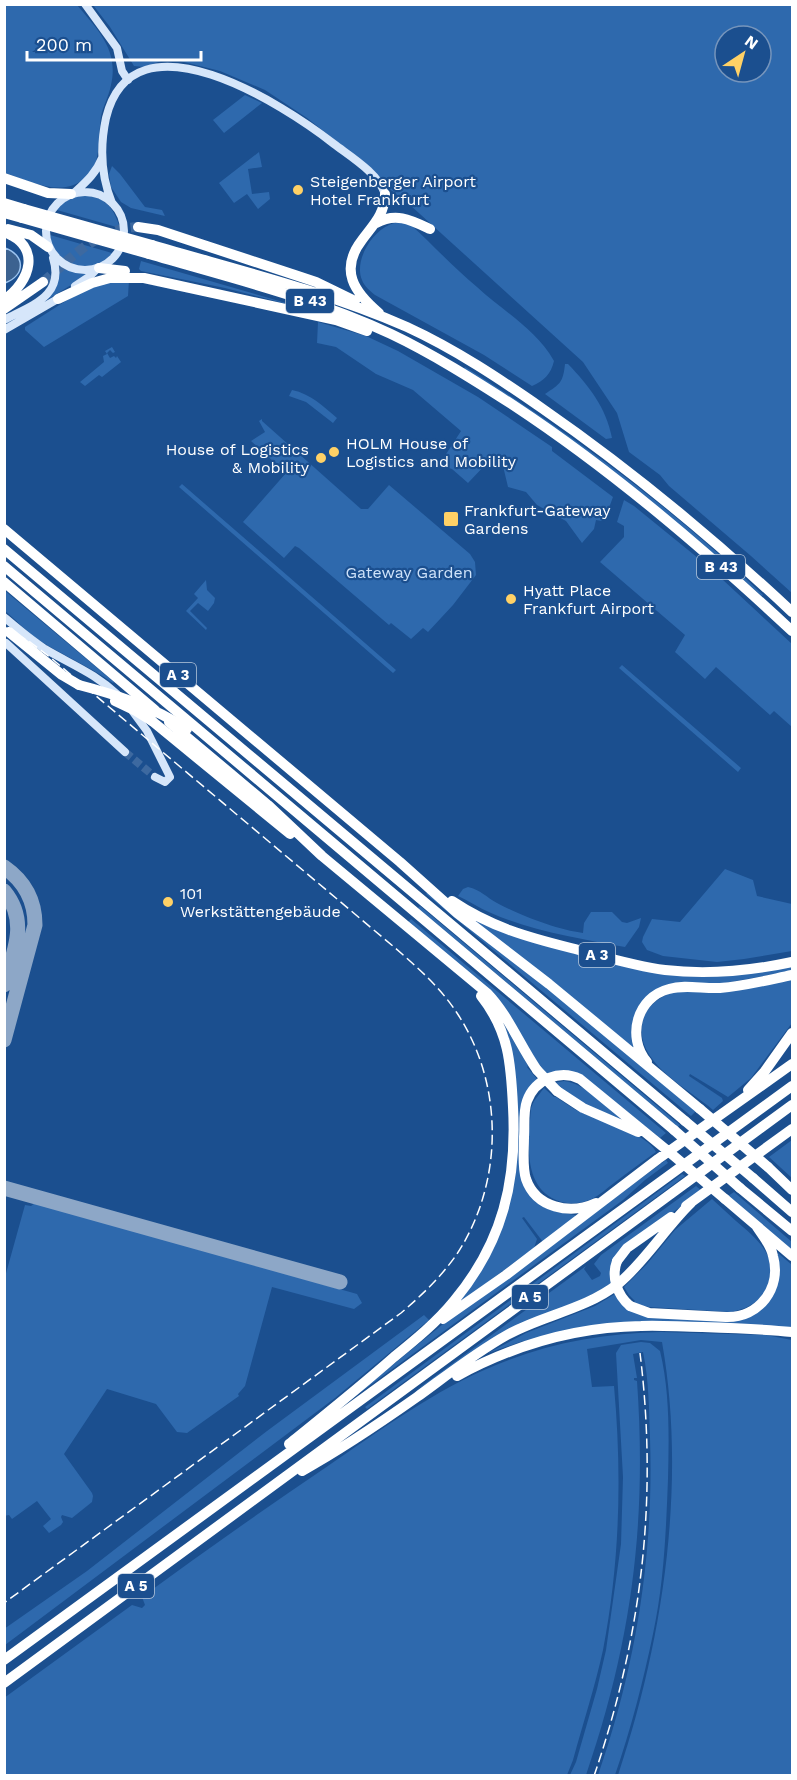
<svg xmlns="http://www.w3.org/2000/svg" width="797" height="1780" viewBox="0 0 797 1780" font-family="'Work Sans',sans-serif">
<rect width="100%" height="100%" fill="#1b4f8f"/>
<path fill="#2e69ad" fill-rule="evenodd" d="M5 5H77C98 30 119 50 111 85 109 96 103 106 101 116 99 130 100 144 97 157 95 166 92 171 86 177 63 199 30 181 5 173Z
M93 5H792V593L751 556 669 486 660 475 629 452 617 413 583 362 410 205 387 187 369 167 307 118 265 90 220 71 172 59 161 61 144 67 134 66 110 27ZM725 36H761V72H725Z
M245 95 262 103 224 133 213 120Z
M259 152 262 167 248 169 252 194 269 192 270 199 258 209 247 194 234 203 219 183Z
M112 166 120 174 145 207 162 210 165 216 131 208 121 202 111 187 109 174Z
M82 195C105 197 113 206 120 228L57 210C63 201 72 197 82 195Z
M403 222 412 226C434 246 454 268 477 287 504 312 536 329 554 361 551 374 544 381 532 386L484 355 375 295C370 291 364 286 362 280 354 261 371 233 389 225 393 223 398 222 403 222Z
M50 235 112 253C95 281 53 265 50 235Z
M141 261 307 309 225 288 141 271 139 269Z
M58 264 72 272 89 274 11 322 13 318 53 292 58 279Z
M129 280 128 296 44 347 25 330V327L75 295 99 284Z
M318 322 366 336 398 351 478 397 552 447V451L613 497 606 516 602 521 596 520 594 529 582 543 566 521 537 505 526 492 508 487 503 466 487 463 468 483 452 469 439 465 461 431 413 390 376 374 336 347 317 343Z
M112 347 115 352 113 353 110 350 107 353 110 358 114 356 116 358 117 356 121 362 102 377 99 375 85 386 80 382 104 362 103 356 107 354 105 351Z
M565 364H568C589 386 606 407 612 438L606 439 545 394C560 384 563 383 565 364Z
M465 367C571 433 673 508 763 595L762 596 659 508 464 369Z
M292 390C311 394 323 406 337 418L333 423 306 402 289 396Z
M262 419V421L361 509H368L389 485 470 554 475 562 476 575 453 605 428 632 423 628 411 639 391 623 389 625 299 548 295 546 284 558 243 522 286 473 251 441 265 432 259 421Z
M182 484 396 670 393 673 179 487Z
M624 500 634 506 709 567 792 644V727L774 711 770 715 716 667 705 679 675 652 685 635 600 562 624 537V526L617 522Z
M206 580 207 590 215 598 214 603 208 611 198 603 190 611 207 628 206 630 186 611 198 598 194 594Z
M4 590 114 682 113 683C90 667 65 656 42 642 28 633 17 621 5 611Z
M622 665 741 768 738 772 619 668Z
M725 869 753 880 757 896 792 904V951L744 959 717 962 663 956 647 950 642 942 643 937 652 919 680 922Z
M468 887C481 890 486 897 497 903 519 915 558 930 583 933L584 923 591 912H612L622 922 627 923 641 918 639 927 625 947C581 939 532 931 491 913 479 908 469 901 458 896L463 889Z
M428 892 548 986 696 1111 691 1116 426 894Z
M420 906 680 1125 678 1127 418 908Z
M467 915 652 970 792 964V971L724 983H695L643 1002 635 1049Z
M411 919 666 1133 660 1138 580 1074 565 1070 545 1074 514 1025 406 924Z
M792 979V1023L751 1078 728 1097 690 1074 689 1076 722 1098 723 1101 713 1110C689 1089 637 1064 642 1026 644 1009 655 1000 670 993Z
M497 1012 528 1066 527 1067 537 1079 532 1084 520 1165 547 1208 557 1212 575 1215 576 1218 543 1242 524 1217 522 1218 537 1239 534 1248 451 1309 480 1268 517 1150Z
M564 1081C587 1084 610 1109 628 1124L594 1111 554 1083Z
M544 1088 554 1097H556C562 1101 569 1106 576 1110 594 1119 649 1134 656 1152 642 1162 628 1172 614 1183 607 1188 600 1195 592 1199 580 1204 567 1205 556 1200 521 1185 529 1138 531 1108L534 1101Z
M792 1140V1178L769 1157Z
M666 1160 668 1163 645 1180 623 1200 346 1403 443 1324Z
M682 1174 685 1176 367 1409 365 1407Z
M696 1186 702 1191 625 1247 611 1284 441 1375 415 1391 586 1266 584 1269 592 1280 600 1276 601 1273 594 1264 601 1255Z
M734 1192 792 1242V1251L728 1196Z
M712 1199C720 1206 728 1214 736 1221 757 1239 783 1259 765 1291 757 1304 746 1309 731 1312L649 1307 638 1305 634 1302 635 1301 629 1295 624 1287 647 1264 675 1230Z
M35 1203 357 1294 362 1303 354 1309 272 1287 245 1386 238 1394 239 1396 187 1433 177 1432 156 1404 107 1389 64 1454 92 1493 93 1496 92 1502 72 1518 62 1515 61 1517 63 1522 61 1525 49 1533 43 1526 51 1519 37 1501 12 1519 9 1515 4 1516 5 1277 25 1205 31 1206Z
M778 1253 792 1265V1329L664 1322 523 1341 488 1353 526 1333 595 1306 615 1294 622 1305 724 1320 762 1308Z
M424 1315 429 1320 335 1398 5 1645 4 1629 87 1571 267 1431Z
M661 1332 766 1335 792 1340V1775H618C663 1641 687 1483 662 1342L641 1340 587 1349 592 1387 614 1386C622 1474 620 1562 603 1650 595 1687 583 1723 573 1760L567 1775H5L4 1698 132 1605 142 1608 145 1605 142 1597C202 1553 263 1510 325 1468 379 1431 436 1389 496 1365 548 1343 605 1333 661 1332Z
M641 1342 650 1343 660 1351C670 1392 669 1437 668 1479 666 1531 664 1583 653 1634 643 1682 631 1729 615 1775H598C636 1666 654 1554 650 1438 649 1410 649 1380 643 1352L633 1354 637 1378H634V1380L637 1381C647 1522 632 1641 586 1775H570L576 1762 597 1689 606 1650 621 1544 623 1477 616 1353 621 1345Z"/>
<path fill="#3c6290" stroke="#9cc4f0" stroke-width="1.5" d="M5 248C25 255 26 275 5 283Z"/>
<g fill="none" stroke-linecap="round" stroke-linejoin="round">
<path stroke="#8da7c7" stroke-width="15" d="M4 867C24 881 35 901 35 925L4 1040
M4 891C29 921 14 952 4 985
M4 1188 340 1282"/>
<path stroke="#3d69a0" stroke-width="8" stroke-dasharray="8 4" stroke-linecap="butt" d="M125 752 155 777"/>
<path stroke="#3d69a0" stroke-width="10" stroke-dasharray="10 5" stroke-linecap="butt" d="M43 282C73 257 96 229 138 227"/>
<path stroke="#d6e6fa" stroke-width="8" d="M85 4 117 48 122 71 128 80
M46 231a39 39 0 1 1 78 0a39 39 0 1 1-78 0Z
M75 192C87 181 96 173 102 158
M112 203C101 176 100 146 106 118 133 7 284 105 334 144 351 157 378 173 385 194
M75 286 90 276 96 270
M4 320C32 305 65 296 53 258
M4 330 61 297
M4 617C17 628 31 640 45 649 72 665 95 673 119 696
M6 643 125 752
M133 712 147 731 170 777 165 782 155 777"/>
<path stroke="#fff" stroke-width="10" d="M4 178 48 193 71 194
M4 203 24 209
M4 213 22 218
M376 223C396 212 411 220 430 229
M138 227 158 230 295 275 316 282 355 301
M8 229 31 235 48 247
M4 232C42 246 31 281 4 300
M152 245C237 270 325 291 407 327 455 349 500 379 543 409 631 470 714 539 792 612
M149 254C231 278 314 298 391 334 433 354 474 380 513 405 613 471 705 550 792 631
M99 268 125 271
M58 299 92 283 110 278H144L336 320 367 331
M4 309 43 282
M379 313C354 292 339 270 362 240 373 225 385 214 385 194
M4 529 400 862 457 913 549 984 700 1109
M4 549 685 1121
M4 566 674 1130
M4 582 155 710
M9 632 62 675 79 685
M152 721 290 834
M169 722 268 805 322 856 487 993C509 1016 519 1044 537 1070
M452 901C491 927 527 937 571 948 602 956 633 966 665 970 708 975 750 971 792 962
M647 1062C626 1037 637 997 669 989 685 984 703 989 720 988 745 986 768 980 792 975
M748 1090 765 1071 792 1033
M557 1091 583 1108 638 1132
M768 1167 792 1190
M753 1178 792 1212
M740 1188 792 1231
M725 1199 792 1256
M596 1203C570 1215 536 1208 526 1179 522 1166 524 1151 524 1137 525 1125 523 1112 527 1101 535 1079 560 1069 580 1079L668 1151
M686 1206 792 1129
M617 1261 627 1248 671 1217
M630 1306 649 1313 726 1317C759 1318 782 1288 773 1256 771 1245 763 1236 757 1227
M443 1319 506 1275 658 1159 792 1064
M457 1376C514 1345 576 1327 641 1326 661 1325 681 1327 701 1327 731 1328 762 1329 792 1332
M289 1444C325 1415 360 1387 394 1357 415 1340 437 1322 454 1301 503 1242 517 1181 513 1107 511 1064 509 1031 481 996
M302 1471C342 1449 380 1423 417 1397 446 1376 475 1353 507 1335 543 1315 584 1310 618 1284 644 1263 666 1227 691 1203
M4 1660 792 1086
M4 1683 792 1105"/>
<path stroke="#fff" stroke-width="1.5" stroke-dasharray="10 4.5" stroke-linecap="butt" d="M4 627 30 642 51 658 394 947C417 967 440 987 457 1013 504 1084 504 1182 457 1254 441 1277 422 1295 401 1313L4 1603
M594 1776C642 1635 658 1500 640 1353"/>
<path stroke="#fff" stroke-width="10" d="M24 209 152 245
M22 218 149 254
M79 685C118 695 153 707 187 729
M115 701 136 711 152 721
M537 1070 557 1091
M700 1109 768 1167
M685 1121 753 1178
M674 1130 740 1188
M668 1151 725 1199
M617 1261C611 1277 617 1295 630 1306"/>
</g>
<g fill="#ffd166" stroke="#1b4f8f" stroke-width="2">
<circle cx="298" cy="190" r="6"/>
<circle cx="334" cy="452" r="6"/>
<circle cx="321" cy="458" r="6"/>
<rect x="443" y="511" width="16" height="16" rx="3"/>
<circle cx="511" cy="599" r="6"/>
<circle cx="168" cy="902" r="6"/>
</g>
<g text-anchor="middle" dominant-baseline="central" stroke-width="4.5" stroke-linejoin="round" paint-order="stroke">
<g fill="#1b4f8f" stroke="#bbcadd" stroke-width="1.5">
<rect x="286" y="289" width="48" height="24" rx="4.5"/>
<rect x="697" y="555" width="48" height="24" rx="4.5"/>
<rect x="160" y="663" width="36" height="24" rx="4.5"/>
<rect x="579" y="943" width="36" height="24" rx="4.5"/>
<rect x="512" y="1285" width="36" height="24" rx="4.5"/>
<rect x="118" y="1574" width="36" height="24" rx="4.5"/>
</g>
<g font-size="15" font-weight="bold" fill="#fff">
<text x="310" y="301">B 43</text>
<text x="721" y="567">B 43</text>
<text x="178" y="675">A 3</text>
<text x="597" y="955">A 3</text>
<text x="530" y="1297">A 5</text>
<text x="136" y="1586">A 5</text>
</g>
<g font-size="16" fill="#fff" stroke="#1b4f8f" text-anchor="start">
<text x="310" y="181">Steigenberger Airport<tspan x="310" dy="18">Hotel Frankfurt</tspan></text>
<text x="346" y="443">HOLM House of<tspan x="346" dy="18">Logistics and Mobility</tspan></text>
<text x="309" y="449" text-anchor="end">House of Logistics<tspan x="309" dy="18">&amp; Mobility</tspan></text>
<text x="464" y="510">Frankfurt-Gateway<tspan x="464" dy="18">Gardens</tspan></text>
<text x="523" y="590">Hyatt Place<tspan x="523" dy="18">Frankfurt Airport</tspan></text>
<text x="180" y="893">101<tspan x="180" dy="18">Werkstättengebäude</tspan></text>
</g>
<g font-size="16" fill="#cfe3fa" stroke="#1b4f8f">
<text x="409" y="572">Gateway Garden</text>
</g>
</g>
<rect width="797" height="1780" fill="none" stroke="#ffffff" stroke-width="12"/>
<g transform="translate(743 54) rotate(36)"><circle r="28" fill="#1b4f8f" stroke="#7695bc" stroke-width="1.5"/>
<path d="M0-4.5L10 22L0 15L-10 22Z" fill="#ffd166"/>
<text y="-9" font-size="16" font-weight="bold" text-anchor="middle" fill="#ffffff">N</text>
</g>
<path d="M27 51v9h174v-9" fill="none" stroke="#ffffff" stroke-width="3"/>
<text x="36" y="51" font-size="18" fill="#ffffff" stroke="#1b4f8f" stroke-width="4.5" paint-order="stroke">200 m</text>
</svg>
